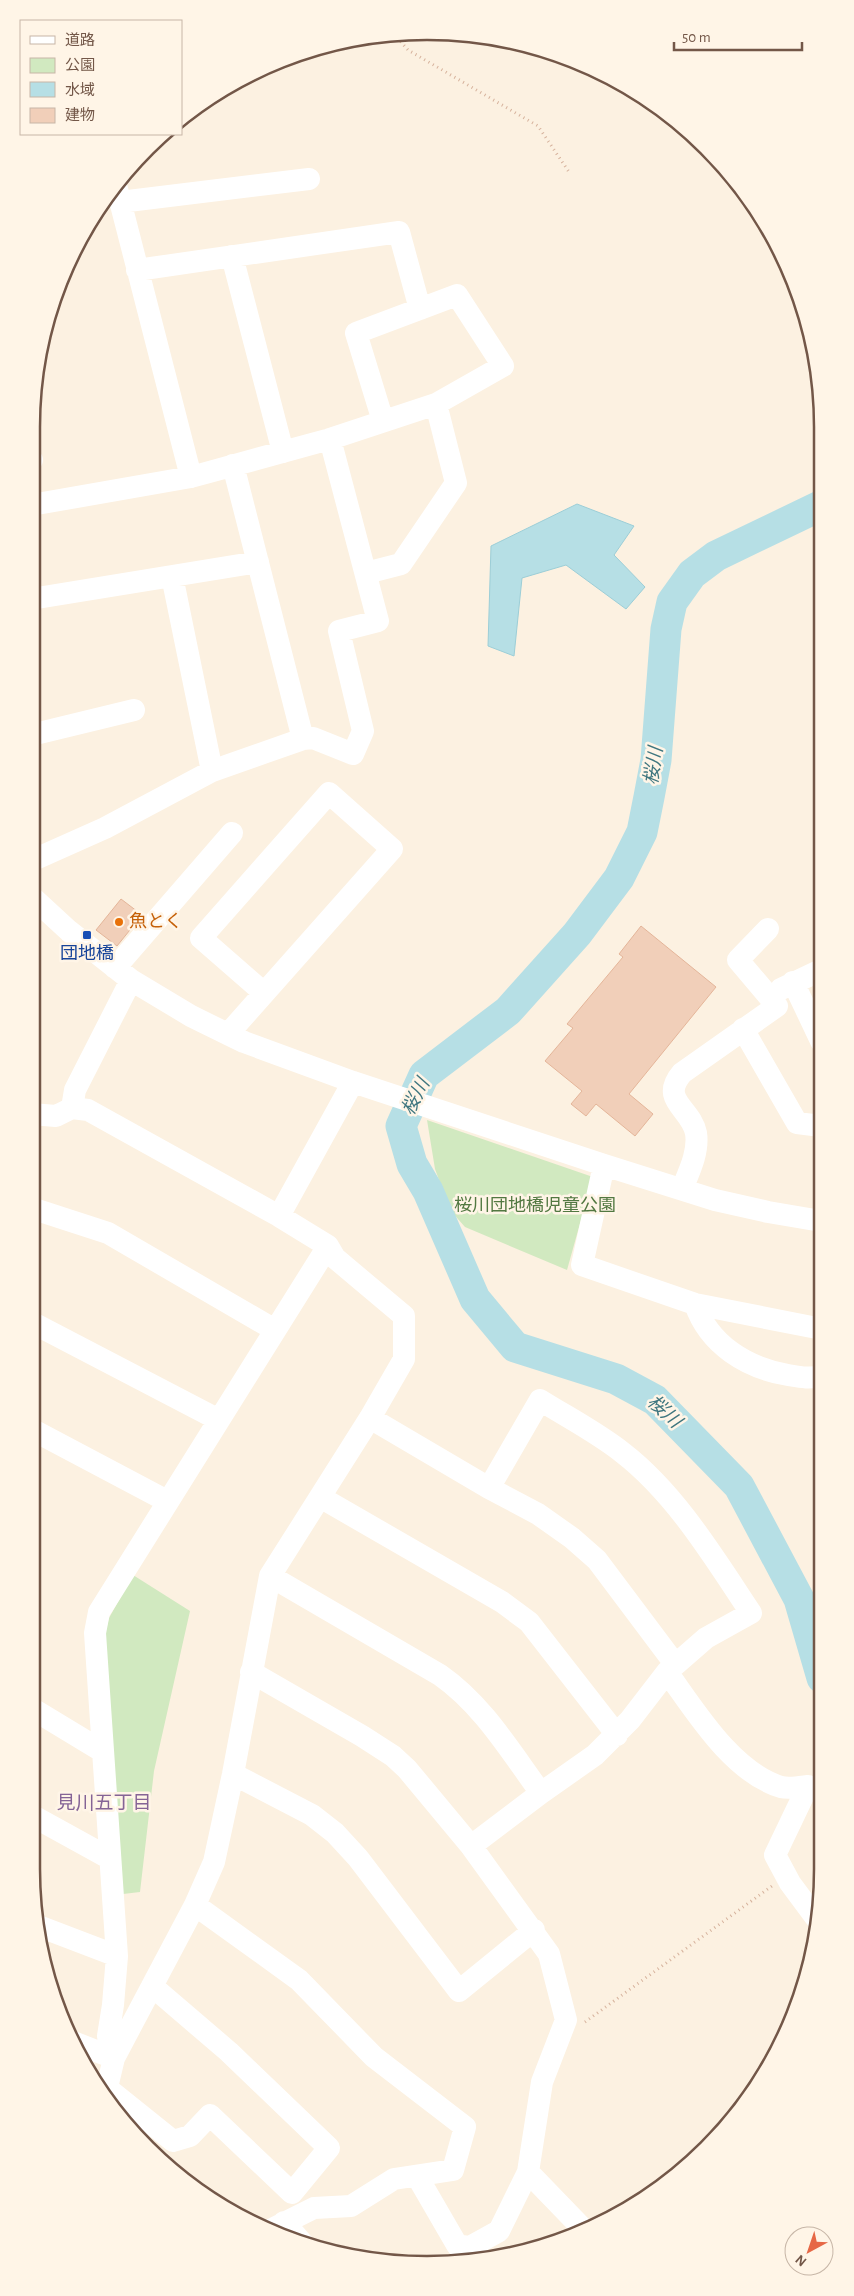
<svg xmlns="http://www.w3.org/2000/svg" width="854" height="2296" viewBox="0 0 854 2296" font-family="'Alegreya Sans','Noto Sans JP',sans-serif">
<rect width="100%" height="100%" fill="#fcf1e1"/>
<path fill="#d1e9c0" d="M427 1120 593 1177 567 1270 465 1227 450 1210 435 1169Z
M133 1575 190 1611 154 1771 140 1892 123 1894 104 1638 109 1618Z"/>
<path fill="#b6dfe5" stroke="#9cced7" d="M577 504 634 526 614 555 645 587 626 609 566 565 522 578 514 656 488 646 491 546Z"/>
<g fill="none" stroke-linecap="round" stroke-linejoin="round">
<path stroke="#b6dfe5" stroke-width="31" d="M820 506 716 556 692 574 672 602 666 629 656 760 649 797 642 832 619 878 577 934 508 1011 424 1075 401 1126 412 1164 428 1191 475 1299 515 1347 616 1379 655 1400 739 1486 799 1599 822 1678"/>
</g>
<path fill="#f1cfb9" stroke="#e4b599" d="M121 899 142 915 117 946 96 930Z
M641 926 716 987 629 1094 653 1114 635 1136 596 1104 586 1116 571 1104 582 1091 545 1061 573 1028 567 1024 623 957 619 954Z"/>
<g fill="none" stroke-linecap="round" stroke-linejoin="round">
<path stroke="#d6b29c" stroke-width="3" stroke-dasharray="1 4" stroke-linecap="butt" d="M394 34 408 50 538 126 569 172
M585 2022 772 1886"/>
<path stroke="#fff" stroke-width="22" d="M113 186 117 189 191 477
M120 202 309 179
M232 256 283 452
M137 270 399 232 420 309
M31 460H32
M233 465 303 739
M31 505 191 477 330 439 436 404 503 366 457 295 356 333 383 421
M366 573 401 564 456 483 436 404
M172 576 212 771
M31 599 258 562
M31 735 134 710
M31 861 105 828 212 771 303 739 313 738 353 754 363 731 339 631 378 621 330 439
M31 896 69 931 131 980 191 1016 244 1042 353 1082 604 1165 715 1200 768 1212 821 1221
M115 968 232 833
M793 982 821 1041
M781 989 821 970
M743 1029 797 1123 821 1126
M228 1034 392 849 329 793 201 938 264 993
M72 1108 75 1090 131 980
M31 1114 56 1116 72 1108 88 1110 279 1216 328 1246 335 1258 404 1316V1359L370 1418 270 1576 233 1774 214 1862 195 1905 114 2058 105 2096
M604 1165 582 1265 695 1304 822 1329
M682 1189C689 1172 699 1152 696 1133 691 1108 659 1100 682 1073L777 1006 738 960 768 929
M31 1208 108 1233 275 1330
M279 1216 353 1082
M695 1304C709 1345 747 1368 788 1375 800 1377 809 1379 822 1376
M31 1322 219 1420
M370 1418 489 1488 538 1514 572 1538 597 1560 675 1664
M31 1429 167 1501
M320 1497 502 1602 529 1622 617 1735
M270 1576 440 1675C483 1705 510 1751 541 1793
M251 1672 362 1736 393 1756 407 1769 471 1846 549 1954 566 2020 542 2082 528 2172 585 2231
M667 1672C696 1712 732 1772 781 1787 789 1789 800 1787 808 1786L775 1855 790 1883 816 1918
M31 1708 102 1751
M233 1774 312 1815 335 1833 358 1858 459 1991 534 1930
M31 1815 109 1858
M471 1846 541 1793 595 1755 630 1720 667 1672 706 1638 751 1613C715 1559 676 1494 623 1453 598 1433 567 1417 540 1400L489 1488
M195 1905 299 1980 374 2057 465 2127 453 2170 394 2179 351 2206 314 2208 270 2230
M41 1927 117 1956
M73 2042 114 2058
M114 2058 108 2036 113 2005 117 1956 95 1633 99 1612 328 1246
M107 2088 173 2141 190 2136 210 2115 292 2193 329 2148 229 2052 152 1986
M417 2176 457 2245 470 2247 499 2231 528 2172
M284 2222 304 2245"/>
</g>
<circle fill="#e8710a" stroke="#fff5e7" stroke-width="2" cx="119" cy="922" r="5"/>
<rect fill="#1a4fb4" stroke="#fff5e7" stroke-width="2" x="82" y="930" width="10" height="10" rx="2.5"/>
<g text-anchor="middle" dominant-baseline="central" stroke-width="5" stroke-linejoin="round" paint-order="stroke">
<g font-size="18" fill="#c56008" stroke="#fff5e7" text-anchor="start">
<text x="129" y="922">魚とく</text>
</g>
<g font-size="18" fill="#164399" stroke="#fff5e7">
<text x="87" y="954">団地橋</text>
</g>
<g font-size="18" fill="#527841" stroke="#fff5e7">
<text x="535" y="1206">桜川団地橋児童公園</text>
</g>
<g font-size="19" font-style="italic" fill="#3f767f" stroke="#fff5e7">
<text transform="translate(654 766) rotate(-82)">桜川</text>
<text transform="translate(416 1097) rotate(-63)">桜川</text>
<text transform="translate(664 1412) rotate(42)">桜川</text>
</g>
<g font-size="19" fill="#856496" stroke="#fff5e7">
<text x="104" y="1803">見川五丁目</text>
</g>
</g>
<path d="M0 0H854V2296H0ZM427 40H427A387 387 0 0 1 814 427V1869A387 387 0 0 1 427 2256H427A387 387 0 0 1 40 1869V427A387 387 0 0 1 427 40Z" fill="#fff5e7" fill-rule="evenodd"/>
<path fill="none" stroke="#735748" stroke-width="2.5" d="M427 40H427A387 387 0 0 1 814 427V1869A387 387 0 0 1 427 2256H427A387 387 0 0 1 40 1869V427A387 387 0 0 1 427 40Z"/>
<rect x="20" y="20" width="162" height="115" fill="#fff5e7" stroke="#c7b6a7"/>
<rect x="30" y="36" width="25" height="8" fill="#ffffff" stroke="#c7b6a7"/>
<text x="65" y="45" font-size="15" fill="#735748">道路</text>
<rect x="30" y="58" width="25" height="15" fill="#d1e9c0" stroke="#c7b6a7"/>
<text x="65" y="70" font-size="15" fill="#735748">公園</text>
<rect x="30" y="82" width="25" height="15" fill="#b6dfe5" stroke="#c7b6a7"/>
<text x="65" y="95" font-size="15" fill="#735748">水域</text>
<rect x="30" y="108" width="25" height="15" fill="#f1cfb9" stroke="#c7b6a7"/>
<text x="65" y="120" font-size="15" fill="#735748">建物</text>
<g transform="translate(809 2251) rotate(220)"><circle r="24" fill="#fff5e7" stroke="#c7b6a7"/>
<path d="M0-4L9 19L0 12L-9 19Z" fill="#e66846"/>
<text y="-8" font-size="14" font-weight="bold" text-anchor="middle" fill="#735748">N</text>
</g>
<path d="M674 42v8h128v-8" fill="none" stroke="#735748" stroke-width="2.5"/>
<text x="682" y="42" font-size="15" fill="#735748" stroke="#fff5e7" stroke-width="4" paint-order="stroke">50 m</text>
</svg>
